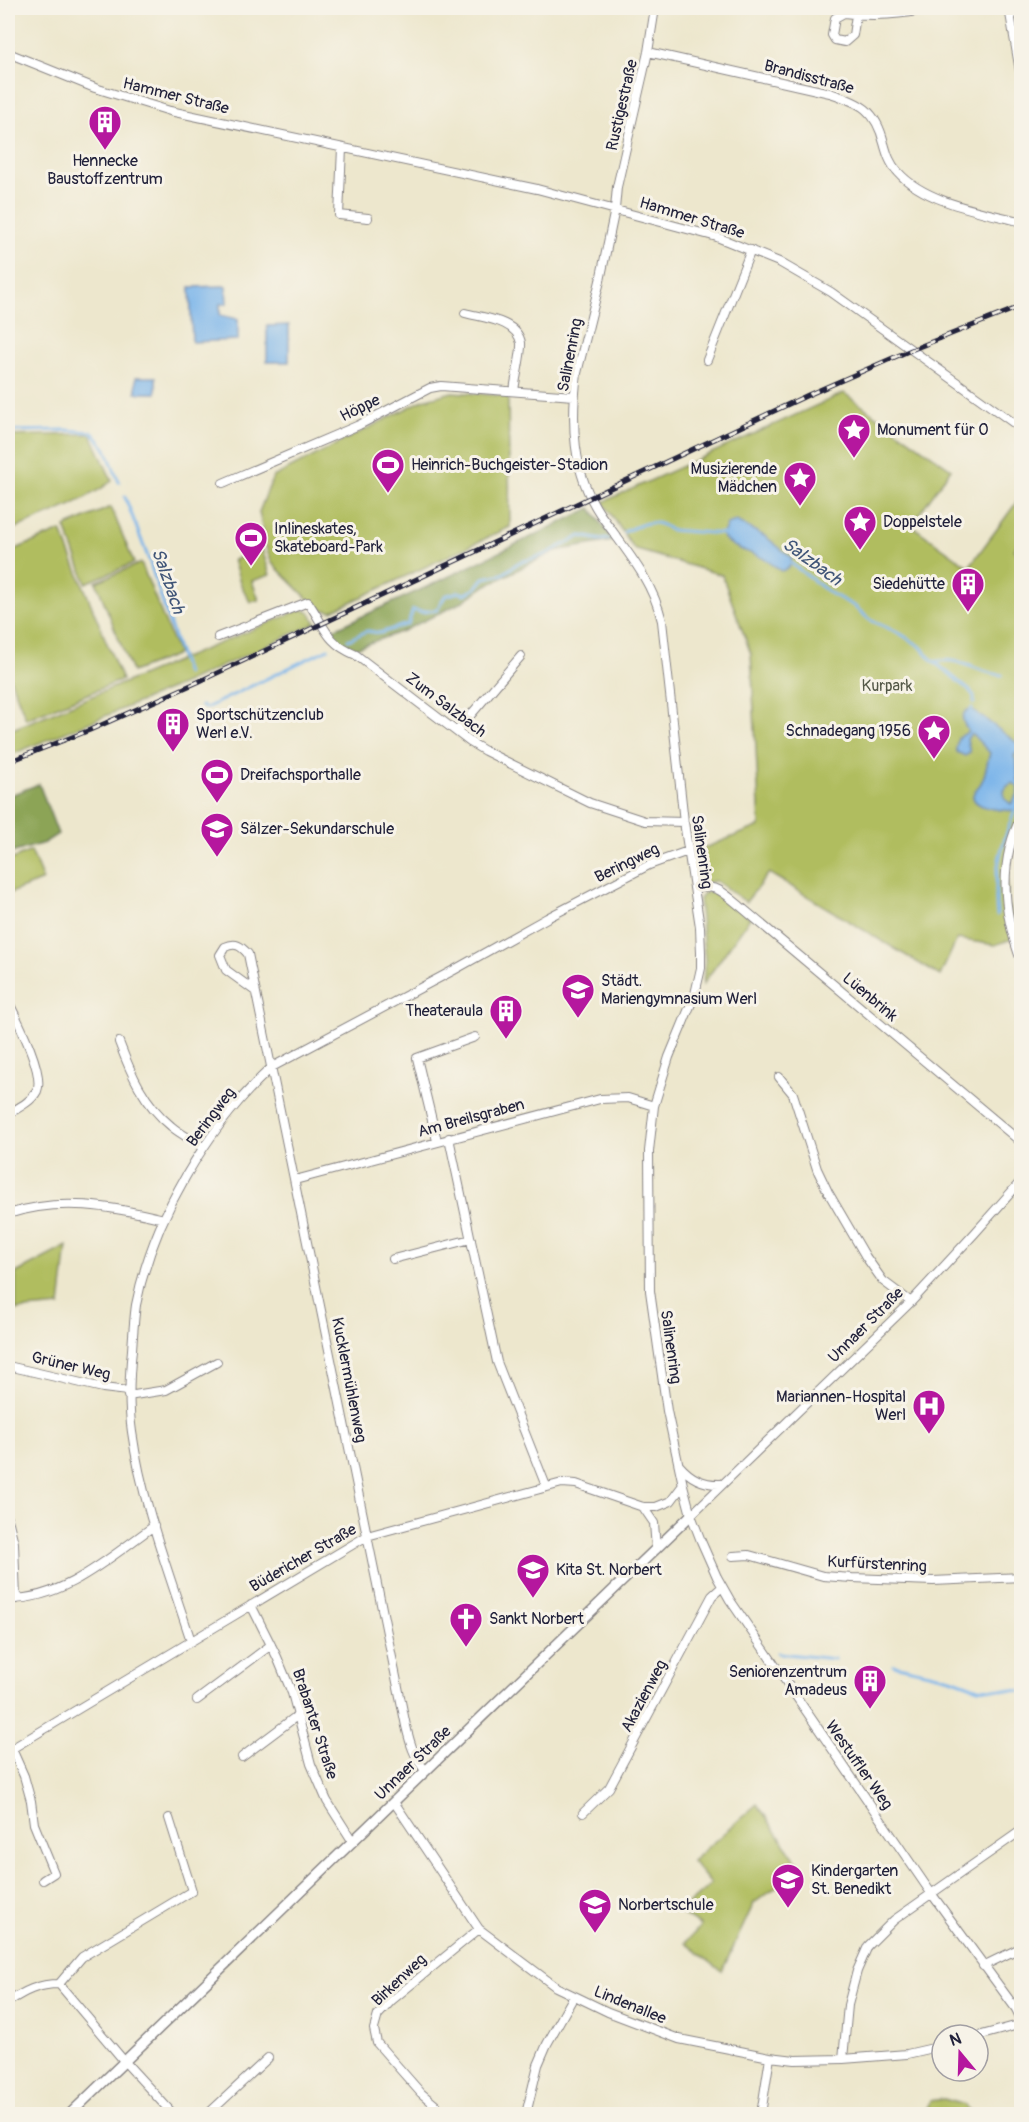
<svg xmlns="http://www.w3.org/2000/svg" width="1029" height="2122" viewBox="0 0 1029 2122" font-family="Pangolin,sans-serif">
<rect width="100%" height="100%" fill="#f7f3e8"/>
<filter id="ink" filterUnits="userSpaceOnUse"><feTurbulence type="fractalNoise" baseFrequency=".0167" numOctaves="2"/><feDisplacementMap in="SourceGraphic" scale="12" xChannelSelector="R" yChannelSelector="G"/><feConvolveMatrix kernelMatrix="1 2 1 2 8 2 1 2 1" color-interpolation-filters="sRGB"/></filter>
<filter id="wash" filterUnits="userSpaceOnUse"><feTurbulence type="fractalNoise" baseFrequency=".008" numOctaves="4" result="noise"/><feDisplacementMap in="SourceGraphic" scale="24" xChannelSelector="R" yChannelSelector="G"/><feGaussianBlur stdDeviation="1.35" result="paint"/><feColorMatrix in="noise" values="0 0 0 0 0 0 0 0 0 0 0 0 0 0 0 0 0 1.4 0 .05"/><feComposite in="paint" operator="in"/></filter>
<g filter="url(#wash)">
<rect width="100%" height="100%" fill="#ede7cd"/>
<path fill="#b0bd5f" stroke="#69704d" stroke-width="1.5" d="M452 392 508 396 510 527 332 611 318 609 272 563 266 547 259 512 273 477 423 400Z
M844 393 951 469 911 525 969 567 1019 499 1021 501V539L1014 550 1022 555V841L1014 843 1007 873 1008 903 1020 936 995 945 957 939 940 976 769 873 746 902 716 881 704 883 699 880 694 852 760 826 751 654 722 575 634 549 603 502Z
M91 434 112 481C81 504 43 517 8 531V436Z
M111 507 134 563 86 583 65 527Z
M61 531 122 680 26 719 8 673V552Z
M262 549 270 575 252 581 259 600 250 602 241 585 233 560Z
M141 563 178 654 132 672 96 582Z
M302 609 310 613 316 623 183 684 8 756V731Z
M31 851 43 880 8 894V861Z
M709 891 714 892 750 918 703 984 705 960 699 899 703 894Z
M67 1246 60 1306 16 1310V1273Z
M757 1804 802 1869 754 1903 722 1971 685 1943 701 1926 679 1912 711 1884 692 1861Z
M944 2099 965 2105 970 2114H918L927 2110 930 2101Z"/>
<path fill="#8ca456" stroke="#576348" stroke-width="1.5" d="M591 508 613 541 555 551 487 585 460 603 403 631 356 648 341 642 330 631 433 584Z
M39 784 58 834 44 843 8 854V796Z"/>
<path fill="#79b4ea" stroke="#4e6b92" stroke-width="1.5" fill-rule="evenodd" d="M226 286 227 304H220V315L238 319V340L192 342 190 287Z
M289 325V362H267V326Z
M136 377H156V393H136Z
M736 521 766 537 792 558 789 568 781 571C777 568 773 565 769 562 754 551 733 551 722 536L727 524Z
M967 710H973L1021 746V756L1016 753 1014 756 1017 764 1018 780 1021 781V801L1017 810C1007 811 976 810 973 797 972 791 980 787 982 781 986 773 987 762 990 753L974 736 971 734 967 739 970 753 965 756 957 752 956 749 958 738 968 732C965 723 958 719 967 710ZM1013 783 1019 788 1018 794 1011 804 1005 799 1004 791 1007 786Z"/>
<g fill="none" stroke-linecap="round" stroke-linejoin="round">
<path stroke="#79b4ea" stroke-width="3" d="M8 431 66 430 92 432 106 449 119 482
M125 497 149 560 186 674
M624 532C640 525 655 516 670 530L725 534
M788 561 830 593 854 606 870 620 899 633 920 646 931 659 970 691 974 696V703
M348 640 367 631 380 633 408 624 413 610 421 612 437 610 445 596 458 592 465 594 475 589 484 578 503 574 518 563 544 555 581 536 601 540 609 539
M935 662C960 655 978 674 1002 675
M201 706 206 708 328 649
M971 711 972 708
M997 915C993 873 1000 849 1015 810
M778 1653 835 1659
M894 1665 951 1678 978 1688 1022 1691"/>
</g>
</g>
<g filter="url(#ink)">
<g fill="none" stroke-linecap="round" stroke-linejoin="round">
<g stroke="#888484" stroke-width="10">
<path id="minor" d="M655 8 648 52 617 187 615 209 600 281 577 373C571 421 572 472 600 514 624 548 652 579 662 621L684 822 700 927 701 953V968L695 994 669 1057 654 1106 649 1151 650 1291 667 1411 683 1485 691 1515 701 1541 717 1577 730 1600 931 1893 1016 2009 1022 2021
M1009 8 1022 83
M844 13C871 17 904 15 930 8
M844 13 835 18 832 35 835 40 845 42 853 35 856 15
M648 52 830 93C861 103 876 110 884 143 887 154 890 164 898 172 925 203 984 212 1022 222
M8 53 95 88 170 111 537 189 717 237 779 262 831 292 1022 429
M342 148 339 215 368 218
M465 313C483 318 517 320 521 343 522 353 515 380 514 391
M707 360 751 250
M223 483 359 425 430 388 441 386 574 396
M218 637 308 602C325 626 326 643 356 655L470 742 485 751 590 803 645 821 684 822
M457 731 521 656
M1022 815C997 863 1003 914 1022 963
M694 888C719 885 721 891 740 906L1022 1143
M8 968 10 966
M255 991 226 970 220 955 225 947C236 942 241 946 248 954L406 1726C410 1743 414 1758 426 1771
M8 1001C17 1019 45 1073 37 1091 31 1102 18 1108 8 1114
M119 1042C131 1074 144 1104 171 1126 180 1134 193 1140 203 1147
M779 1077 793 1094 817 1169 828 1192 866 1257 883 1281 911 1302
M449 1138 497 1362 546 1486
M437 1141 417 1058 475 1037
M295 1180 600 1099 628 1098 654 1106
M8 1214C60 1197 111 1206 164 1219
M393 1259 471 1239
M8 1366 103 1388 128 1391
M128 1396 166 1390 217 1362
M679 1465C691 1479 704 1485 722 1484
M643 1507 654 1523 656 1549
M691 1515 911 1302 974 1234 1022 1180
M8 1519 14 1543 16 1599
M733 1556 749 1555 823 1576 852 1578 933 1581 1022 1577
M8 1599C64 1600 111 1556 154 1526
M251 1605 277 1657 292 1693 311 1764 327 1801 353 1842
M191 1641C169 1573 142 1503 132 1432 128 1404 129 1378 132 1350 133 1335 134 1319 136 1305 153 1218 207 1127 272 1067L454 970 547 918 649 865 688 851
M197 1700 271 1645
M12 1749 24 1776 31 1801 34 1824 54 1873 43 1880
M8 1751 367 1536 562 1483 576 1484 643 1507H656L671 1501 683 1485
M242 1757 298 1715
M394 1802 479 1929 556 1987 608 2012 679 2039 770 2057 795 2060 843 2059 907 2054 942 2046
M583 1813 609 1788 712 1596 722 1587
M983 1966 1022 1947
M59 1984 82 1957 192 1891 169 1818
M8 2002C25 1991 38 1984 59 1984L125 2062 173 2114
M978 2036 1022 2024
M843 2059 848 2005 857 1971 868 1946 894 1920 1022 1830
M208 2114 268 2058
M446 2114 421 2093 377 2043 374 2029 378 2015 391 2001 479 1929
M526 2114 538 2065 547 2044 574 1996
M761 2114 770 2057"/>
</g>
<g stroke="#888484" stroke-width="12">
<path id="tertiary" d="M70 2114 691 1515"/>
</g>
<use href="#minor" stroke="#fff" stroke-width="8"/>
<use href="#tertiary" stroke="#fff" stroke-width="9"/>
<g stroke="#22223b" stroke-width="5">
<path id="rail" d="M8 762 90 730 200 681 808 395 911 350 1022 306"/>
</g>
<use href="#rail" stroke="#f7f3e8" stroke-width="3" stroke-dasharray="9" stroke-linecap="butt"/>
</g>
</g>
<defs>
<g id="building-pin" transform="scale(1.725)"><path d="M0 17L-7.5 6A9.5 9.5 0 1 1 7.5 6Z" fill="#b5179e" stroke="#f7f3e8"/><path d="M-4-6H4V6H1V3H-1V6H-4ZM-2.5-4.3h1.7v1.8h-1.7ZM.8-4.3h1.7v1.8H.8ZM-2.5-1h1.7V.8h-1.7ZM.8-1h1.7V.8H.8Z" fill="#fff"/></g>
<g id="sight-pin" transform="scale(1.725)"><path d="M0 17L-7.5 6A9.5 9.5 0 1 1 7.5 6Z" fill="#b5179e" stroke="#f7f3e8"/><path d="M0-6L1.8-2.2L6-1.7L2.9 1.2L3.7 5.4L0 3.3L-3.7 5.4L-2.9 1.2L-6-1.7L-1.8-2.2Z" fill="#fff"/></g>
<g id="stadium-pin" transform="scale(1.725)"><path d="M0 17L-7.5 6A9.5 9.5 0 1 1 7.5 6Z" fill="#b5179e" stroke="#f7f3e8"/><path d="M0-5a6.5 5 0 1 0 0 10a6.5 5 0 1 0 0-10ZM-3.5-1.8h7v3.6h-7Z" fill="#fff"/></g>
<g id="school-pin" transform="scale(1.725)"><path d="M0 17L-7.5 6A9.5 9.5 0 1 1 7.5 6Z" fill="#b5179e" stroke="#f7f3e8"/><path d="M0-5L7-2L0 1L-7-2ZM-4 1L0 2.5L4 1V4Q0 6-4 4Z" fill="#fff"/></g>
<g id="hospital-pin" transform="scale(1.725)"><path d="M0 17L-7.5 6A9.5 9.5 0 1 1 7.5 6Z" fill="#b5179e" stroke="#f7f3e8"/><path d="M-5-5h3v3.5h4V-5h3V5h-3V1.5h-4V5h-3Z" fill="#fff"/></g>
<g id="church-pin" transform="scale(1.725)"><path d="M0 17L-7.5 6A9.5 9.5 0 1 1 7.5 6Z" fill="#b5179e" stroke="#f7f3e8"/><path d="M-1.2-6h2.4v3.5h3.3v2.4h-3.3V6h-2.4V-.1h-3.3v-2.4h3.3Z" fill="#fff"/></g>
</defs>
<g fill-rule="evenodd">
<use href="#building-pin" x="105" y="122"/>
<use href="#sight-pin" x="854" y="430"/>
<use href="#stadium-pin" x="388" y="465"/>
<use href="#sight-pin" x="800" y="478"/>
<use href="#sight-pin" x="860" y="522"/>
<use href="#stadium-pin" x="251" y="538"/>
<use href="#building-pin" x="968" y="584"/>
<use href="#building-pin" x="173" y="724"/>
<use href="#sight-pin" x="934" y="731"/>
<use href="#stadium-pin" x="217" y="775"/>
<use href="#school-pin" x="217" y="829"/>
<use href="#school-pin" x="578" y="990"/>
<use href="#building-pin" x="506" y="1011"/>
<use href="#hospital-pin" x="929" y="1406"/>
<use href="#school-pin" x="533" y="1570"/>
<use href="#church-pin" x="466" y="1619"/>
<use href="#building-pin" x="870" y="1681"/>
<use href="#school-pin" x="788" y="1880"/>
<use href="#school-pin" x="595" y="1905"/>
</g>
<g text-anchor="middle" dominant-baseline="central" stroke-width="6" stroke-linejoin="round" paint-order="stroke">
<g font-size="16" fill="#22223b" stroke="#f7f3e8">
<text transform="translate(809 77) rotate(15)">Brandisstraße</text>
<text transform="translate(176 96) rotate(14)">Hammer Straße</text>
<text transform="translate(622 105) rotate(-77)">Rustigestraße</text>
<text transform="translate(692 218) rotate(17)">Hammer Straße</text>
<text transform="translate(570 355) rotate(-79)">Salinenring</text>
<text transform="translate(360 408) rotate(-26)">Höppe</text>
<text transform="translate(446 705) rotate(37)">Zum Salzbach</text>
<text transform="translate(702 852) rotate(82)">Salinenring</text>
<text transform="translate(627 863) rotate(-26)">Beringweg</text>
<text transform="translate(870 997) rotate(40)">Lüenbrink</text>
<text transform="translate(211 1117) rotate(-53)">Beringweg</text>
<text transform="translate(471 1118) rotate(-15)">Am Breilsgraben</text>
<text transform="translate(866 1325) rotate(-45)">Unnaer Straße</text>
<text transform="translate(671 1347) rotate(82)">Salinenring</text>
<text transform="translate(71 1366) rotate(13)">Grüner Weg</text>
<text transform="translate(349 1380) rotate(79)">Kucklermühlenweg</text>
<text transform="translate(303 1558) rotate(-30)">Büdericher Straße</text>
<text transform="translate(877 1564) rotate(3)">Kurfürstenring</text>
<text transform="translate(644 1696) rotate(-62)">Akazienweg</text>
<text transform="translate(315 1724) rotate(72)">Brabanter Straße</text>
<text transform="translate(413 1763) rotate(-44)">Unnaer Straße</text>
<text transform="translate(859 1765) rotate(55)">Westuffler Weg</text>
<text transform="translate(399 1980) rotate(-43)">Birkenweg</text>
<text transform="translate(630 2005) rotate(22)">Lindenallee</text>
</g>
<g font-size="16" fill="#22223b" stroke="#f7f3e8" text-anchor="start">
<text x="105" y="161" text-anchor="middle">Hennecke<tspan x="105" dy="18">Baustoffzentrum</tspan></text>
<text x="877" y="430">Monument für O</text>
<text x="411" y="465">Heinrich-Buchgeister-Stadion</text>
<text x="777" y="469" text-anchor="end">Musizierende<tspan x="777" dy="18">Mädchen</tspan></text>
<text x="883" y="522">Doppelstele</text>
<text x="274" y="529">Inlineskates,<tspan x="274" dy="18">Skateboard-Park</tspan></text>
<text x="945" y="584" text-anchor="end">Siedehütte</text>
<text x="196" y="715">Sportschützenclub<tspan x="196" dy="18">Werl e.V.</tspan></text>
<text x="911" y="731" text-anchor="end">Schnadegang 1956</text>
<text x="240" y="775">Dreifachsporthalle</text>
<text x="240" y="829">Sälzer-Sekundarschule</text>
<text x="601" y="981">Städt.<tspan x="601" dy="18">Mariengymnasium Werl</tspan></text>
<text x="483" y="1011" text-anchor="end">Theateraula</text>
<text x="906" y="1397" text-anchor="end">Mariannen-Hospital<tspan x="906" dy="18">Werl</tspan></text>
<text x="556" y="1570">Kita St. Norbert</text>
<text x="489" y="1619">Sankt Norbert</text>
<text x="847" y="1672" text-anchor="end">Seniorenzentrum<tspan x="847" dy="18">Amadeus</tspan></text>
<text x="811" y="1871">Kindergarten<tspan x="811" dy="18">St. Benedikt</tspan></text>
<text x="618" y="1905">Norbertschule</text>
</g>
<g font-size="16" fill="#545848" stroke="#f7f3e8">
<text x="887" y="686">Kurpark</text>
</g>
<g font-size="18" font-style="italic" fill="#405578" stroke="#f7f3e8">
<text transform="translate(812 562) rotate(36)">Salzbach</text>
<text transform="translate(168 581) rotate(71)">Salzbach</text>
</g>
</g>
<rect width="1029" height="2122" fill="none" stroke="#f7f3e8" stroke-width="30"/>
<g transform="translate(960 2053) rotate(341)"><circle r="28" fill="#f7f3e8" stroke="#a29fa3" stroke-width="1.5"/>
<path d="M0-4.5L10 22L0 15L-10 22Z" fill="#b5179e"/>
<text y="-9" font-size="16" font-weight="bold" text-anchor="middle" fill="#22223b">N</text>
</g>
</svg>
